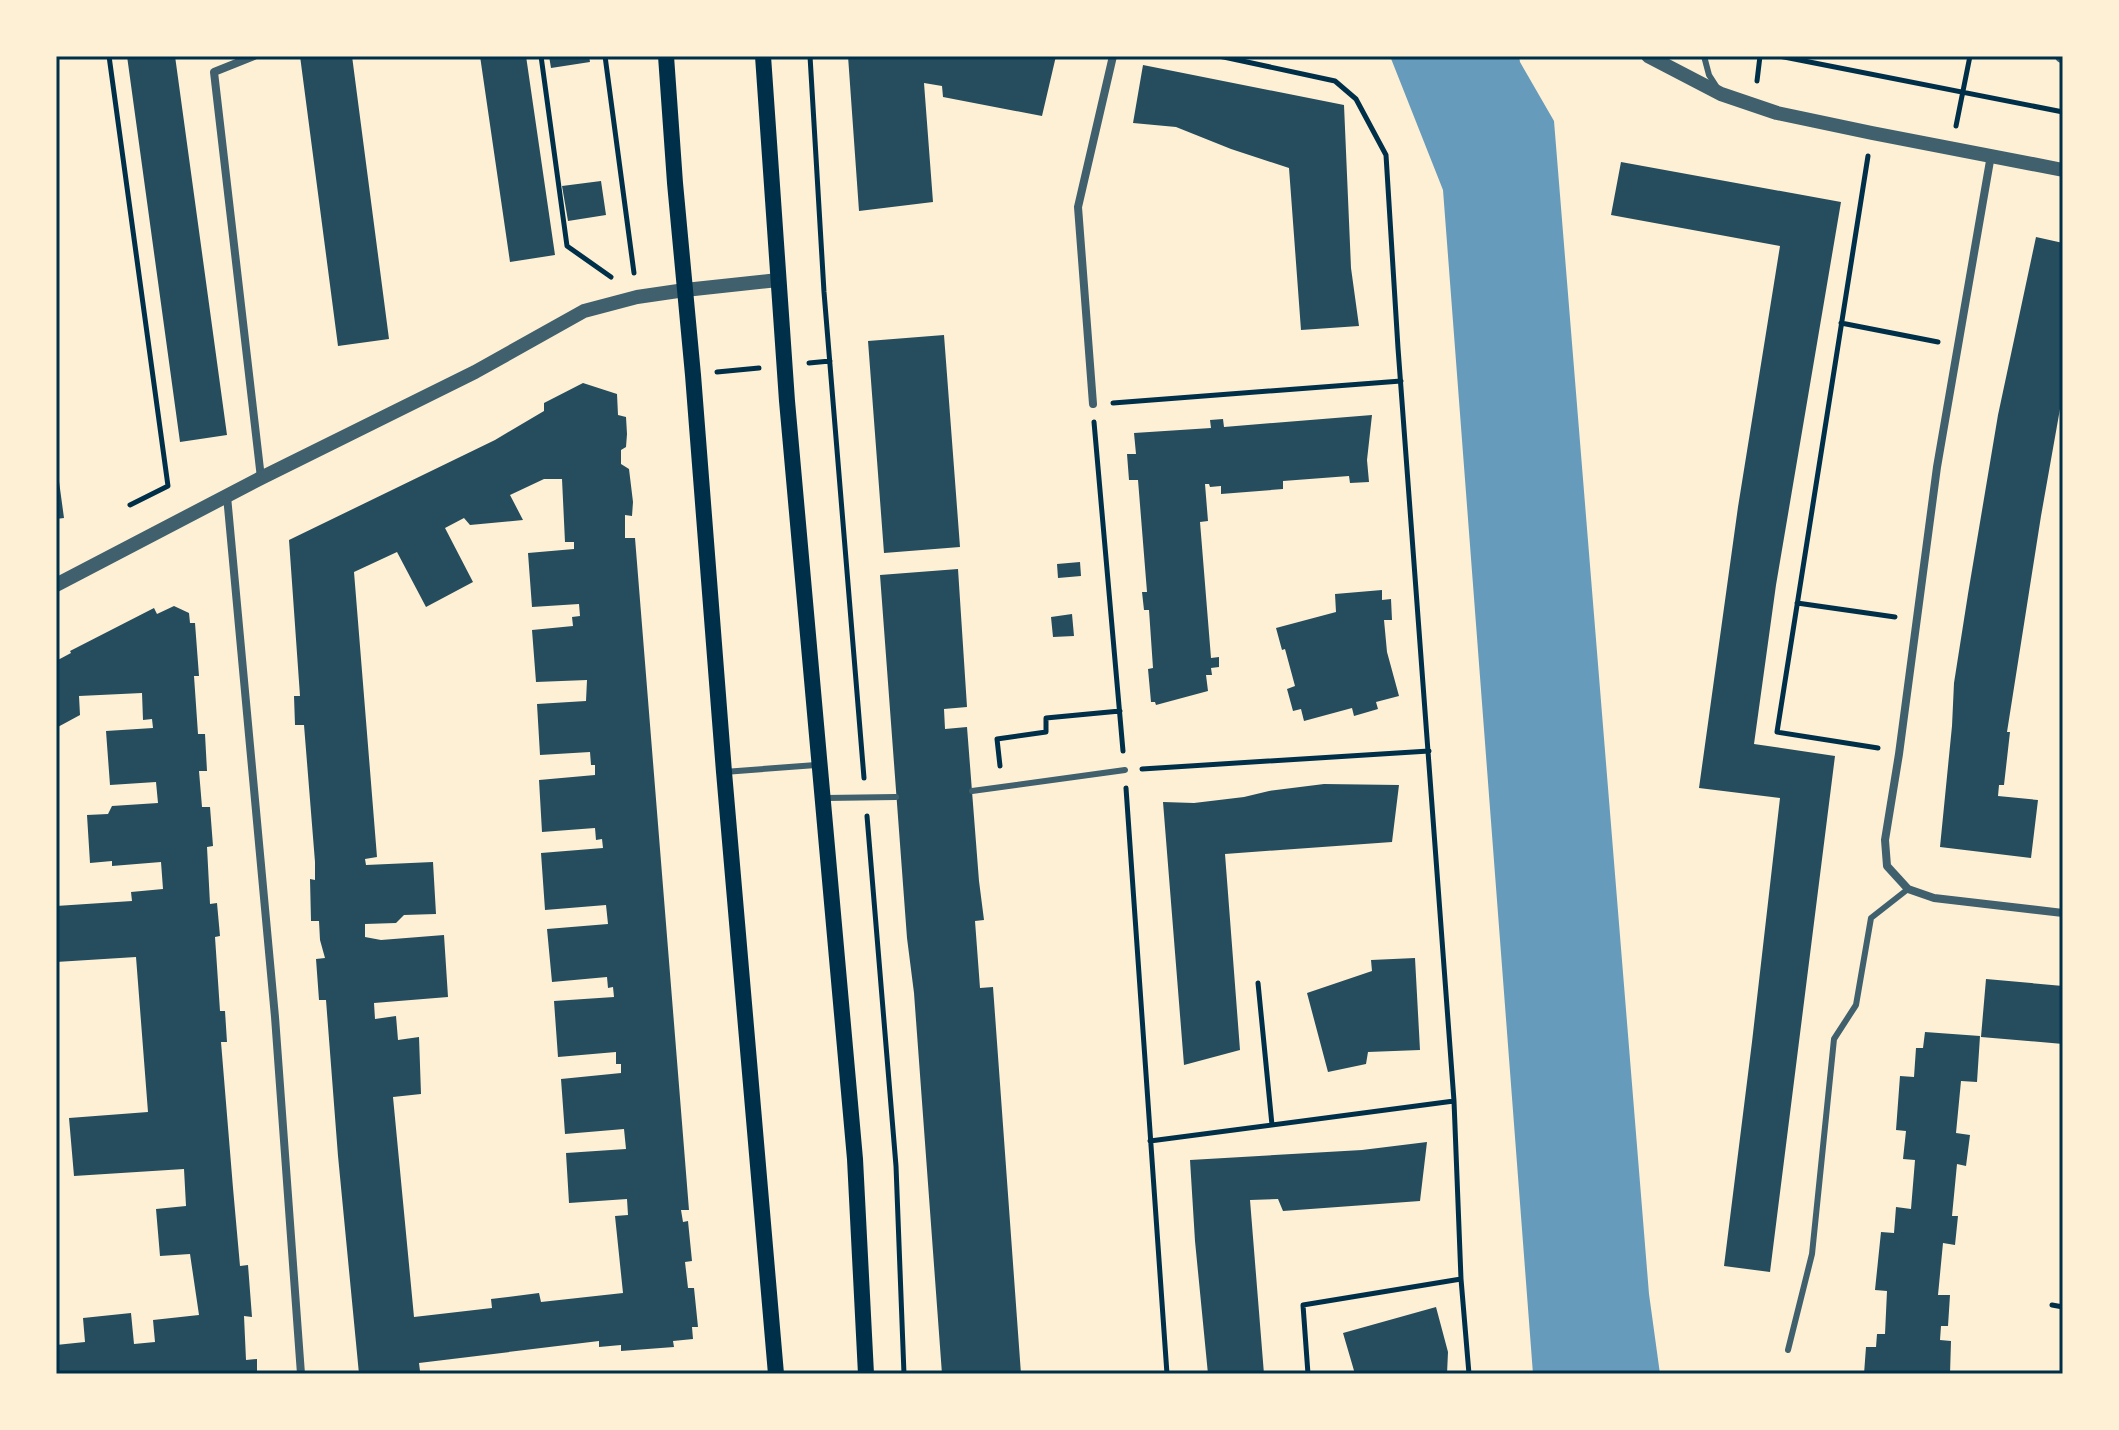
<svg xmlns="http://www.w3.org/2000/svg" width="2119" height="1430" viewBox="0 0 2119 1430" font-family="'IBM Plex Serif',serif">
<rect width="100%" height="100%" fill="#fdf0d5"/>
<path fill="#669bbc" d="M1390 56H1519L1520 62 1554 121 1649 1294 1660 1374H1533L1443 190Z"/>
<path fill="#264d5e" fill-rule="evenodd" d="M127 56H175L227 435 180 442Z
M300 56H352L389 339 338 346Z
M480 56H526L555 255 510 262Z
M549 56H589L590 62 551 68Z
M848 56H1056L1042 116 943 97 942 86 924 83 933 202 859 211Z
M1143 65 1344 105 1351 268 1359 326 1301 330 1289 168 1231 149 1176 127 1133 123Z
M1621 162 1841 202 1776 585 1754 744 1835 756 1770 1272 1724 1266 1752 1042 1780 798 1699 788 1738 507 1780 246 1611 215Z
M601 181 606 215 568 221 562 186Z
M2036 237 2063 243V392L2041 516 2007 732H2010L2004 785H1999L1998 796 2038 800 2031 858 1940 847 1952 726 1954 683 1968 594 1998 415Z
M944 335 960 547 884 553 868 341Z
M583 383 617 394 618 415 626 417 627 434 626 447 621 450V464L629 469 633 502 632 516 625 515V538H635L689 1210H681L683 1222 688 1221 692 1261 685 1262 688 1288H694L698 1327H692L693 1339 673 1341 674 1347 621 1351V1345L599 1347V1341L419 1363 420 1371 359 1374 338 1156 326 1000H319L316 959 325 958 320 940 319 921H311L310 879 315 880V862L304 725H295L294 696H300L289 540 495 440 544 411V403ZM544 479H562L565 542H574V549L528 553 532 607 579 604 580 616 572 617 573 626 532 630 536 682 587 680 586 701 537 704 540 755 590 752 591 765H595V775L539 780 542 832 595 828 596 840 602 839 603 848 541 853 545 910 606 905 608 924 547 929 552 982 607 977 608 988 613 987 614 997 554 1001 558 1057 616 1052V1064H621V1073L561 1079 565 1134 624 1129 626 1149 566 1153 569 1203 627 1199 628 1215 615 1216 623 1293 541 1302 539 1293 491 1299 492 1308 414 1317 393 1097 421 1094 419 1037 398 1040 396 1016 375 1019 374 1003 448 997 444 935 381 940 365 937V924L396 923 404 915 436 914 433 862 366 865 365 859 377 857 354 572 397 552 426 607 473 582 445 528 464 518 470 525 523 520 510 495Z
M1372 415 1367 460 1369 482 1350 483 1349 476 1283 481V489L1221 494V486L1210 487 1209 484H1205L1208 521 1200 522 1211 658 1219 657V667L1211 668 1212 675H1206L1208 691 1156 705 1155 702H1151L1148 669 1153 668 1149 610H1144L1142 592H1147L1138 480H1129L1127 454H1136L1134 433 1211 428 1210 420 1223 419 1224 427Z
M56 474H58L64 518 56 519Z
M1080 562 1081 576 1058 578 1057 564Z
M958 569 967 707 944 709 945 729 967 727 979 881 984 920 975 921 980 988 993 987 1021 1374H942L914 993 907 938 880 575Z
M1382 590V600L1391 599 1392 620H1384L1387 652 1399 696 1376 702 1378 709 1354 716 1352 708 1304 721 1301 709 1293 711 1287 689 1295 686 1285 649 1282 650 1276 628 1336 612 1335 594Z
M174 606 189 613 190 623H195L199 676H194L198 734H205L207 771H199L202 807H210L213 846 207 847 210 904 217 903 220 936 215 937 220 1011H225L227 1042H221L233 1188 240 1266 248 1265 252 1317 244 1316 246 1360 257 1359V1374H56V1345L85 1342 83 1318 131 1313 134 1344 155 1342 153 1320 199 1315 190 1254 160 1256 156 1209 186 1206 184 1169 74 1176 69 1118 148 1112 136 957 56 962V906L132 901 131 892 163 889 161 862 112 866V861L90 863 87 815 108 814 112 806 158 803 156 782 110 785 106 731 153 728 152 719 143 720 142 693 79 696 80 715 56 728V661L71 653 70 651 154 608 157 614Z
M1072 614 1074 636 1053 637 1051 617Z
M1324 784 1399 785 1392 842 1225 854 1240 1050 1184 1065 1163 802 1194 803 1244 797 1269 791Z
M1415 958 1420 1050 1368 1052 1366 1064 1328 1072 1307 993 1372 971 1371 960Z
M1986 979 2063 986V1044L1981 1037Z
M1925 1032 1980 1036 1977 1082 1961 1081 1956 1133 1970 1135 1966 1166 1957 1164 1952 1216H1958L1955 1245 1943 1243 1938 1295H1950L1948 1326H1941L1940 1340 1951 1341 1950 1374H1864L1866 1347H1876L1877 1334H1885L1887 1291 1875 1290 1881 1232 1894 1233 1896 1207 1911 1209 1915 1160 1903 1159 1906 1131 1896 1130 1900 1076 1914 1077 1916 1048H1923Z
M1427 1142 1420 1201 1283 1211 1278 1199 1250 1200 1264 1374H1208L1195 1241 1190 1160 1362 1150Z
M1436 1307 1448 1352 1447 1374H1355L1343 1333Z"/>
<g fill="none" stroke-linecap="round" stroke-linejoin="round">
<path stroke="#003049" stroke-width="5" d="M109 56 168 486 130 505
M541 56 567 246 611 277
M605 56 634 273
M810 56 824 292 864 778
M1219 56 1335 81 1356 99 1386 155 1398 348 1454 1101 1461 1279 1469 1374
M1779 56 2063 112
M1757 81 1760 56
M1956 126 1970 56
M1868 156 1777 732 1878 748
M1841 323 1938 342
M809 363 830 361
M717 372 759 368
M1113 403 1401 381
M1094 422 1123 751
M1797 603 1895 617
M1000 766 997 739 1046 732V718L1120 711
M1142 769 1429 751
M1126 788 1167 1374
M867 816 896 1166 904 1374
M1258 983 1272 1125
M1150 1141 1454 1101
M2052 1305 2063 1307
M1308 1374 1303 1305 1461 1279"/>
<path stroke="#3f606c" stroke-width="6" d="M1704 56 1709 75 1718 89
M724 772 816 765
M972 791 1125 770
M826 798 896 797
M1788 1350 1812 1254 1834 1039 1856 1005 1871 918 1908 889"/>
<path stroke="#3f606c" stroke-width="8" d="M254 56 214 72 261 478
M1991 155 1937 467 1899 754 1885 840 1887 866 1908 889 1934 898 2063 913
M1093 404 1078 207 1113 56
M227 496 275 1017 301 1374"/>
<path stroke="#3f606c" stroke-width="14" d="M1648 56 1721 94 1777 113 1872 133 2063 170
M2062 56H2063
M56 585 261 478 475 372 584 311 637 297 685 290 778 280"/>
<path stroke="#003049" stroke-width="16" d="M666 56 675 183 693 375 724 772 776 1374
M763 56 787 401 855 1159 866 1374"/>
</g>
<rect width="2119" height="1430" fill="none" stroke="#fdf0d5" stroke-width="116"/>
<rect x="58" y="58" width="2003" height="1314" fill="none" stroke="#003049" stroke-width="3"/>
</svg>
